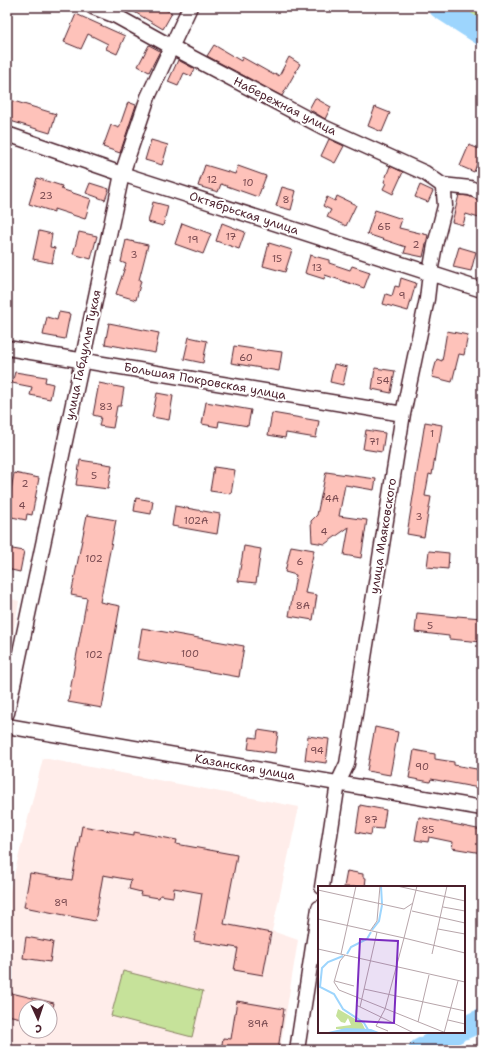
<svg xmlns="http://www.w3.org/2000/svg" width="489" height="1057" viewBox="0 0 489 1057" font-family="'Shantell Sans',sans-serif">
<rect width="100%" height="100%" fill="#fff"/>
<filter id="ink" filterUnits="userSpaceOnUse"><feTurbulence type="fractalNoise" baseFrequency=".025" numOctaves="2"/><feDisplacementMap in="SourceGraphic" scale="8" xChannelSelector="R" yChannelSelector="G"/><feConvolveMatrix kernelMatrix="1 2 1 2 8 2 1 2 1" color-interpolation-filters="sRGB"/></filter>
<g filter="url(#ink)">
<path fill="#ffedea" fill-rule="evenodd" d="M7 598 19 601 7 668Z
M43 758 299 807 272 931 298 940 280 1050H7V903ZM26 1007H50V1031H26Z"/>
<path fill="#c6e29a" stroke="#888062" d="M458 7H482V22L459 8Z
M123 971 203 991 192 1037 111 1016Z"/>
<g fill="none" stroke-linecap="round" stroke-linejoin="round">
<path stroke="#9dd5fd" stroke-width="23" d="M440 7 482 34
M464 1028 482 1020
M420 1050 456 1032"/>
</g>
<path fill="#fec2ba" stroke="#4a1f2b" d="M126 7H161L172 13 163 29Z
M76 14 125 36 117 54 106 49 108 44 88 34 81 49 64 42Z
M149 45 160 51 149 72 138 66Z
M214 45 241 61 242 57 274 75 275 73 279 76 289 57 300 64 282 96 207 56Z
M178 60 195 69 191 76 184 73 178 86 168 82Z
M315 98 331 107 325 119 309 109Z
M7 99 56 114 50 133 7 120Z
M128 102 136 105 120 153 103 147 111 125 119 128Z
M375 107 390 113 382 132 368 126Z
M329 139 344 146 335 163 321 156Z
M151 140 168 145 162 165 145 160Z
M469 145 482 150 474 172 460 166Z
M205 165 235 174 238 166 266 176 258 197 221 184 218 192 198 186Z
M390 166 403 172 393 194 383 189 386 183 384 182Z
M37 178 62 186 61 189 91 199 85 219 54 209V212L29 204Z
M90 183 109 189 105 200 86 193Z
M420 185 433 191 428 202 415 197Z
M282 187 296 191 291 210 276 206Z
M459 195 468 196 482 201V219L466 214 463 225 452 222Z
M337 196 356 205 346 226 327 217 331 210 323 206 327 197 335 201Z
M153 202 168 206 163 226 148 222Z
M375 210 402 219 399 228 428 235 423 257 404 253 406 247 367 234Z
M182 223 211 234 203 254 175 244Z
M222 223 245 232 239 249 216 241Z
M39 231 52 234 50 247 55 248 52 263 33 259Z
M79 232 97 236 91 259 73 254Z
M126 240 148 245 139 280 141 281 136 300 116 294 126 264 121 262Z
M269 243 292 250 285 272 263 266Z
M459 247 476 252 471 271 453 267Z
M310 255 329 260V263L350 270 352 266 370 272 364 288 325 275 324 279 305 273Z
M401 278 416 283 408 311 383 304 386 294 392 296 395 286 399 287Z
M59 312 70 314 65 339 43 335 47 317 57 320Z
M109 323 159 333 155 353 105 344Z
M447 331 468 335 464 355 459 354 452 382 432 377 437 359 442 361Z
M189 337 207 341 203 363 184 359Z
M234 346 266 351 267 350 282 352 279 371 231 363Z
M334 364 347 367 343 385 330 382Z
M375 368 395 371 391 393 372 389Z
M15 372 46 377 45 382 53 384 50 399 30 395 32 387 12 383Z
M99 383 124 388 121 406H117L113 428 99 426 101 417 93 415Z
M157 393 173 396 169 420 152 417Z
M206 402 251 410 248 426 219 421 218 427 202 424Z
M272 413 319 421 316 438 286 433 285 438 268 435Z
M425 422 442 425 439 444 437 443 432 475 429 474 425 496 431 497 424 537 407 534Z
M366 430 385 433 382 452 363 449Z
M80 460 112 465 108 489 76 485Z
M214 467 235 470 231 494 210 491Z
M326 472 376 479 374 490 345 485 339 516 367 520 361 558 344 555 349 527 325 544 312 542 311 521 317 515Z
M14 473 39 478 32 515 27 514 26 520 7 516V495L10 496Z
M136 498 153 501 151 514 134 511Z
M175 506 220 514 217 534 172 526Z
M87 515 116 520 100 602 120 606 102 708 68 702 87 598 71 595Z
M244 546 261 549 256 583 238 581Z
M291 546 314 550 305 593 317 595 313 620 289 616 296 575 285 572Z
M7 548 24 551 20 572 7 569Z
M429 551 449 553 448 569 427 567Z
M417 613 457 617V616L482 618V642L449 639V636L415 632Z
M142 628 244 646 239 677 137 659Z
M375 727 398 732 390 775 367 771Z
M258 730 278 733 275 753 248 749 250 737 257 738Z
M308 736 329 739 326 763 305 760Z
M414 750 435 754V759L454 762V765L482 770 479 788 431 779 430 782 409 778Z
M360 805 386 810 383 829 372 828 371 835 356 832Z
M419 817 482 830V853L452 848 453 842 429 837 428 842 415 840Z
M82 826 134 835V832L177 840 176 844 237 855 224 924 271 933 263 975 234 970 238 948 194 941 202 893 174 888 173 897 160 895 159 898 140 895 141 892 129 889 131 880 103 875 95 921 24 907 30 873 72 880Z
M347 871 363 874V877L366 878 365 887H344Z
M26 937 53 942 50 962 23 958Z
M7 992 54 1003 53 1007H26V1019L7 1015Z
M237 1001 284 1009 278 1050H221L223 1038 231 1039Z"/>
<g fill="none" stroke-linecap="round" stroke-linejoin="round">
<g stroke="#4a1f2b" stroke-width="17">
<path id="minor" d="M93 7 116 16 172 47 323 127 425 173 442 185 470 188 482 193
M7 134 122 174 482 290
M7 348 403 414
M7 713 122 174 148 97 190 7
M7 726 482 808
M322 887 338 783 347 764 403 414 427 299 430 273 435 245 445 206 444 193 442 185
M297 1050 319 908"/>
</g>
<use href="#minor" stroke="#fff" stroke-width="14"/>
</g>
</g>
<g text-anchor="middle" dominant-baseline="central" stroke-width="4" stroke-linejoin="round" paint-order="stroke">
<g font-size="10" fill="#77484f">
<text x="212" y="179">12</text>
<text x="248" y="182">10</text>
<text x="46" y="195">23</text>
<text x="286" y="199">8</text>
<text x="384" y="226">6Б</text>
<text x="231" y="236">17</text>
<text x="193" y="239">19</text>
<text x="416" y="244">2</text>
<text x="134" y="254">3</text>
<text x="277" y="258">15</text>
<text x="317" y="267">13</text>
<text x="402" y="295">9</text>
<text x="246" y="357">60</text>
<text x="383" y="380">54</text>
<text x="106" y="406">83</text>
<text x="432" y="433">1</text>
<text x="374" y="441">71</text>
<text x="94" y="475">5</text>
<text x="25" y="483">2</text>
<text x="332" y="498">4А</text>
<text x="22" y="505">4</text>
<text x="419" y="516">3</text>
<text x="196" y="520">102А</text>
<text x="324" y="531">4</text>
<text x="94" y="558">102</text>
<text x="300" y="561">6</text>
<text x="303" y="605">8А</text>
<text x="430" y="625">5</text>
<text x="190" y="653">100</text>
<text x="94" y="654">102</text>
<text x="317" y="750">94</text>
<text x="422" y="766">90</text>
<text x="371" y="819">87</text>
<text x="428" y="829">85</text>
<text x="61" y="902">89</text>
<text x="258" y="1023">89А</text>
</g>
<g font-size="12" fill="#4a1f2b" stroke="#fff">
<text transform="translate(285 106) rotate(27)">Набережная улица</text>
<text transform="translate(244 213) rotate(18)">Октябрьская улица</text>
<text transform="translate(83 355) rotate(-78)">улица Габдуллы Тукая</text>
<text transform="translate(205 381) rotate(10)">Большая Покровская улица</text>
<text transform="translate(383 536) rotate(-81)">улица Маяковского</text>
<text transform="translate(245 767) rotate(10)">Казанская улица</text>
</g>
</g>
<g transform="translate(318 886)">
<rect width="147" height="147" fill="#fff"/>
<path d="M20 123 44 137 47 143H18V141L33 139 30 132 27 137 23 136 18 130Z" fill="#c6e29a"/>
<path d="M28 142 53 143 63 147H6Z" fill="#9dd5fd"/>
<path fill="none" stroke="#9dd5fd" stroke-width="2" d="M63 0 64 18M54 44 61 35 64 19M29 68 33 61 49 53 53 46M25 70 10 76 4 82 2 101 16 108 25 123 46 137 52 147"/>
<path fill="none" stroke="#b7a5aa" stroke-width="1" d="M79 0 147 15M0 4 86 23 95 17M125 21 147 25M94 25 147 37M0 33 86 52 99 0M120 43 147 48M52 45 59 35 62 0M0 63 147 96M23 68 38 0M114 68 129 0M27 69 22 75 16 96 21 104 128 147M17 95 36 100M46 103 147 125M38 119 96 147M42 121 59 46M130 134 147 138M100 136 111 89M70 145 58 140 67 123 86 52 147 67M126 147 140 95"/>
<path fill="#7b2cbf" fill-opacity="0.15" stroke="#7b2cbf" stroke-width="2" d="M42 53 80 55 76 137 38 135Z"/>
<rect width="147" height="147" fill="none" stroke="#4a1f2b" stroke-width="2"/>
</g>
<rect width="489" height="1057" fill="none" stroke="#fff" stroke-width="24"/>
<rect x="12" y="12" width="465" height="1033" fill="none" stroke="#4a1f2b" stroke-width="1.5" filter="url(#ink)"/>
<g transform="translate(38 1019) rotate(177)"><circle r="19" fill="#ffffff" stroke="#b7a5aa"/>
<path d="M0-3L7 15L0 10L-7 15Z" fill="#4a1f2b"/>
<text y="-6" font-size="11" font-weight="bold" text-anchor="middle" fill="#4a1f2b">С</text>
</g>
</svg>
